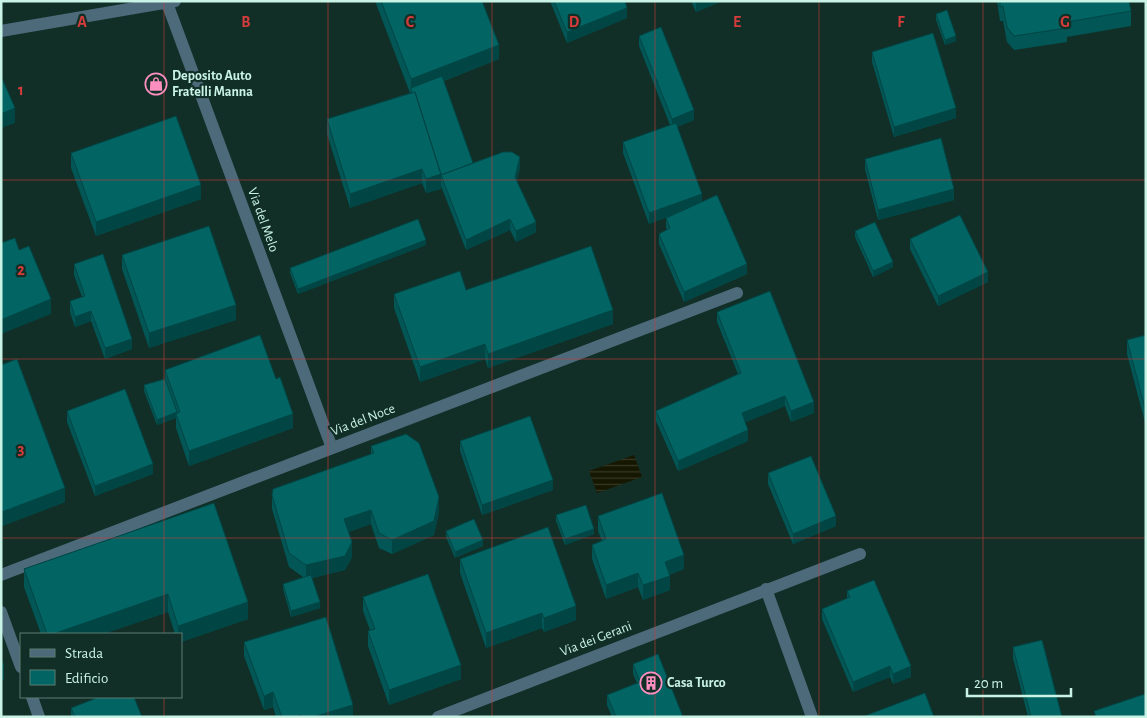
<svg xmlns="http://www.w3.org/2000/svg" width="1147" height="718" viewBox="0 0 1147 718" font-family="'Alegreya Sans',sans-serif">
<defs>
<pattern id="water-rules" width="6" height="5" patternUnits="userSpaceOnUse" patternTransform="scale(1.25)"><rect width="6" height="5" fill="#161700"/><path d="M0 2.5h6" fill="none" stroke="#363925"/></pattern>
</defs>
<rect width="100%" height="100%" fill="#122f27"/>
<path fill="url(#water-rules)" d="M634 455 642 477 597 493 589 471Z"/>
<g fill="none" stroke-linecap="round" stroke-linejoin="round">
<path stroke="#4c6a7a" stroke-width="12" d="M167 3 332 448
M1 31 175 1
M1 575 737 293
M766 589 812 717
M1 612 21 667
M32 697 39 717
M438 717 860 554"/>
</g>
<path fill="#025655" d="M375 1H482L499 59 444 81 473 163 520 168 516 181 536 232 516 242 510 230 466 250 441 186V189L426 193 422 183 350 208 327 134V119L410 93Z
M550 1H625L627 18 567 43Z
M691 1H722L696 12Z
M997 1H1136L1129 2 1131 11V26L1067 37V42L1014 50 1007 42 1003 21H1000Z
M936 14 956 41 945 45 936 20Z
M639 36 694 120 677 127 702 202 747 274 684 302 659 244V234L667 230 666 228V218L667 217 649 224 623 153V142L670 125 639 46Z
M872 52 956 118 894 137 872 62Z
M71 153 201 199 96 236 71 168Z
M865 159 954 200 878 220 865 169Z
M855 231 893 267 873 277 855 237Z
M910 239 988 282 938 306 910 249Z
M426 245 298 294 290 273V268Z
M122 255 236 320 149 348 122 269Z
M74 264 132 349 105 359 91 321 75 327 70 312V301L82 297 74 275Z
M466 290 613 324 488 368 485 359 420 382 394 308V294Z
M717 312 814 413 791 422 785 406 745 422 748 441 678 471 656 421V411L738 374 717 322Z
M1146 335V426L1127 354V340Z
M1 365 65 502 2 526 1 524Z
M165 370 293 428 189 466 176 428V418L157 425 144 391V385L165 379Z
M67 411 153 474 95 496 67 422Z
M460 441 553 490 482 515 460 451Z
M371 446 439 512 434 535 392 554 379 548 371 524 348 532 352 557 345 570 312 578 320 608 291 617 283 589V584L303 577 289 567 272 509V495L371 454Z
M768 473 836 526 793 544 768 484Z
M214 503 248 619 181 642V634H175L168 612 103 634H41L24 587V569Z
M556 515 594 534 565 545 556 521Z
M598 516 684 569 669 575 670 590 643 600 638 587 606 599 592 559V545L602 541 598 531Z
M446 531 483 546 455 558 446 537Z
M460 559 576 620 544 632 542 628 486 648 460 573Z
M847 591 911 677 893 684 890 677 853 692 822 619V609L847 599Z
M363 597 461 679 389 705 368 646V631L370 630 363 611Z
M244 642 353 717H276L273 707 264 710 244 656Z
M1013 647 1062 717H1028L1013 658Z
M633 664 683 717H612L607 705V695L637 683 633 674Z
M71 708 142 717H71Z"/>
<path fill="#014645" d="M696 1H722L696 12Z
M627 8V18L567 43V32Z
M956 36V41L945 45V40Z
M499 45V59L412 93 411 88V79Z
M15 108V123L1 128V114Z
M956 108V118L894 137V127Z
M694 110V120L672 129V119Z
M520 157V168L515 188V177Z
M422 169V183L350 208V194Z
M441 174V189L426 193V179Z
M201 185V199L96 236V222Z
M954 189V200L878 220V210Z
M702 194V205L649 224V213Z
M510 219V230L466 250V240Z
M536 222V232L516 242V231Z
M426 240V245L298 294V289Z
M893 262V267L873 277V271Z
M747 264V274L684 302V292Z
M988 272V282L938 306V296Z
M51 299V314L1 334V320Z
M236 305V320L149 348V333Z
M613 310V324L488 368V354Z
M91 311V321L75 327V317Z
M132 339V349L105 359V348Z
M485 344V359L420 382V367Z
M785 396V406L742 424V413Z
M814 402V413L791 422V411Z
M177 412V418L176 414V418L157 425V420Z
M293 414V428L189 466V451Z
M748 430V441L678 471V461Z
M153 464V474L95 496V486Z
M553 480V490L482 515V505Z
M65 488V502L2 526V512Z
M439 497V512L434 535 392 554V540Z
M371 510V524L344 534V519Z
M836 516V526L793 544V534Z
M594 529V534L565 545V539Z
M483 540V546L455 558V552Z
M352 542V557L345 570 306 579V565Z
M684 555V569L665 576V562Z
M638 573V587L606 599V585Z
M670 576V590L643 600V585Z
M168 594V612L103 634H53Z
M248 602V619L181 642V634H178V626Z
M320 602V608L291 617V611Z
M576 606V620L544 632V618Z
M542 613V628L486 648V633Z
M461 665V679L389 705V690Z
M1 666H4V680L1 681Z
M890 666V677L853 692V682Z
M911 666V677L893 684V674Z
M273 692V707L264 710V696Z
M353 705V717H313Z"/>
<path fill="#026463" stroke="#014645" d="M381 1H482L499 45 411 79Z
M554 1H625L627 8 567 32Z
M1000 1H1129L1131 11 1067 22V28L1014 36 1007 27 1003 6 1000 7Z
M947 10 956 36 945 40 936 14Z
M661 27 694 110 672 119 639 36Z
M933 33 956 108 894 127 872 52Z
M1 76 15 108 1 114Z
M442 76 473 163 441 175 415 92 412 93 411 88Z
M415 92 441 174 426 179 422 169 350 194 327 119Z
M176 116 201 185 96 222 71 153Z
M676 123 702 194 649 213 623 142Z
M941 138 954 189 878 210 865 159Z
M503 152H512L520 157 515 177 536 222 516 231 510 219 466 240 441 175Z
M717 195 747 264 684 292 659 234 670 228 666 218Z
M960 215 988 272 938 296 910 239Z
M418 219 426 240 298 289 290 268Z
M875 222 893 262 873 271 855 231Z
M209 226 236 305 149 333 122 255Z
M15 238 19 250 29 246 51 299 1 320V243Z
M591 246 613 310 488 354 485 344 420 367 394 294 460 271 466 290Z
M103 254 132 339 105 348 91 311 75 317 70 301 85 296 74 264Z
M770 291 814 402 791 411 785 396 742 413 748 430 678 461 656 411 741 373 717 312Z
M260 335 276 379 280 377 293 414 189 451 176 414 180 412 165 370Z
M1146 335V412L1127 340Z
M17 359 65 488 2 512 1 509V365Z
M165 379 177 412 157 420 144 385Z
M125 389 153 464 95 486 67 411Z
M530 416 553 480 482 505 460 441Z
M406 434 419 443 439 497 434 521 392 540 379 533 371 510 344 519 352 542 345 556 306 565 289 553 272 495 273 489 374 453 371 446Z
M811 456 836 516 793 534 768 473Z
M662 493 684 555 665 562 670 576 643 585 638 573 606 585 592 545 606 539 598 516Z
M214 503 248 602 178 626 168 594 53 634H47L24 569Z
M586 505 594 529 565 539 556 515Z
M474 519 483 540 455 552 446 531Z
M548 527 576 606 544 618 542 613 486 633 460 559Z
M428 574 461 665 389 690 368 631 375 629 363 597Z
M311 575 320 602 291 611 283 584Z
M874 580 911 666 893 674 890 666 853 682 822 609 850 597 847 591Z
M326 617 353 705 313 717H302L300 715 296 717H282L273 692 264 696 244 642Z
M1042 640 1062 717H1031L1013 647Z
M658 654 683 717H616L607 695 640 682 633 664Z
M1 658 4 666H1Z
M925 693 934 717H862Z
M1145 694 1146 717H1096L1094 711Z
M99 697H134L142 717H75L71 708Z"/>
<path fill="none" stroke="#d53c3b" stroke-width="1" stroke-opacity="0.55" d="M164 1V634M328 1V717M492 1V717M655 1V717M819 1V717M983 1V717M1 180H1146M1 359H1146M1 538H1146M164 697V717"/>
<defs>
<g id="shop-ring" transform="scale(1.125)"><circle r="9.5" fill="#122f27" stroke="#fd8ec0" stroke-width="1.5"/><path d="M-5-2.5h2.3a2.7 3.5 0 0 1 5.4 0H5L5.5 6h-11ZM-1.5-2.5h3a1.5 2.3 0 0 0-3 0Z" fill="#fd8ec0"/></g>
<g id="building-ring" transform="scale(1.125)"><circle r="9.5" fill="#122f27" stroke="#fd8ec0" stroke-width="1.5"/><path d="M-4-6H4V6H1V3H-1V6H-4ZM-2.5-4.3h1.7v1.8h-1.7ZM.8-4.3h1.7v1.8H.8ZM-2.5-1h1.7V.8h-1.7ZM.8-1h1.7V.8H.8Z" fill="#fd8ec0"/></g>
</defs>
<g fill-rule="evenodd">
<use href="#shop-ring" x="156" y="84"/>
<use href="#building-ring" x="651" y="683"/>
</g>
<g text-anchor="middle" dominant-baseline="central" stroke-width="4.5" stroke-linejoin="round" paint-order="stroke">
<g font-size="14" font-weight="bold" fill="#c8f3e5" stroke="#122f27" text-anchor="start">
<text x="172" y="76">Deposito Auto<tspan x="172" dy="16">Fratelli Manna</tspan></text>
<text x="667" y="683">Casa Turco</text>
</g>
<g font-size="14" fill="#c8f3e5" stroke="#122f27">
<text transform="translate(263 220) rotate(70)">Via del Melo</text>
<text transform="translate(363 420) rotate(-21)">Via del Noce</text>
<text transform="translate(596 639) rotate(-21)">Via dei Gerani</text>
</g>
</g>
<g font-size="16" text-anchor="middle" font-weight="bold" fill="#d53c3b" stroke="#122f27" stroke-width="4.5" stroke-linejoin="round" paint-order="stroke">
<text x="82" y="27">A</text>
<text x="246" y="27">B</text>
<text x="410" y="27">C</text>
<text x="574" y="27">D</text>
<text x="737" y="27">E</text>
<text x="901" y="27">F</text>
<text x="1065" y="27">G</text>
<text x="21" y="95">1</text>
<text x="21" y="275">2</text>
<text x="21" y="454">3</text>
</g>
<rect width="1147" height="718" fill="none" stroke="#c8f3e5" stroke-width="5"/>
<rect x="20" y="633" width="162" height="65" fill="#122f27" stroke="#5b7d73"/>
<rect x="30" y="649" width="25" height="8" fill="#4c6a7a" stroke="#5b7d73"/>
<text x="65" y="658" font-size="15" fill="#c8f3e5">Strada</text>
<rect x="30" y="670" width="25" height="15" fill="#026463" stroke="#5b7d73"/>
<text x="65" y="683" font-size="15" fill="#c8f3e5">Edificio</text>
<path d="M967 688v8h104v-8" fill="none" stroke="#c8f3e5" stroke-width="2.5"/>
<text x="974" y="688" font-size="15" fill="#c8f3e5" stroke="#122f27" stroke-width="4" paint-order="stroke">20 m</text>
</svg>
